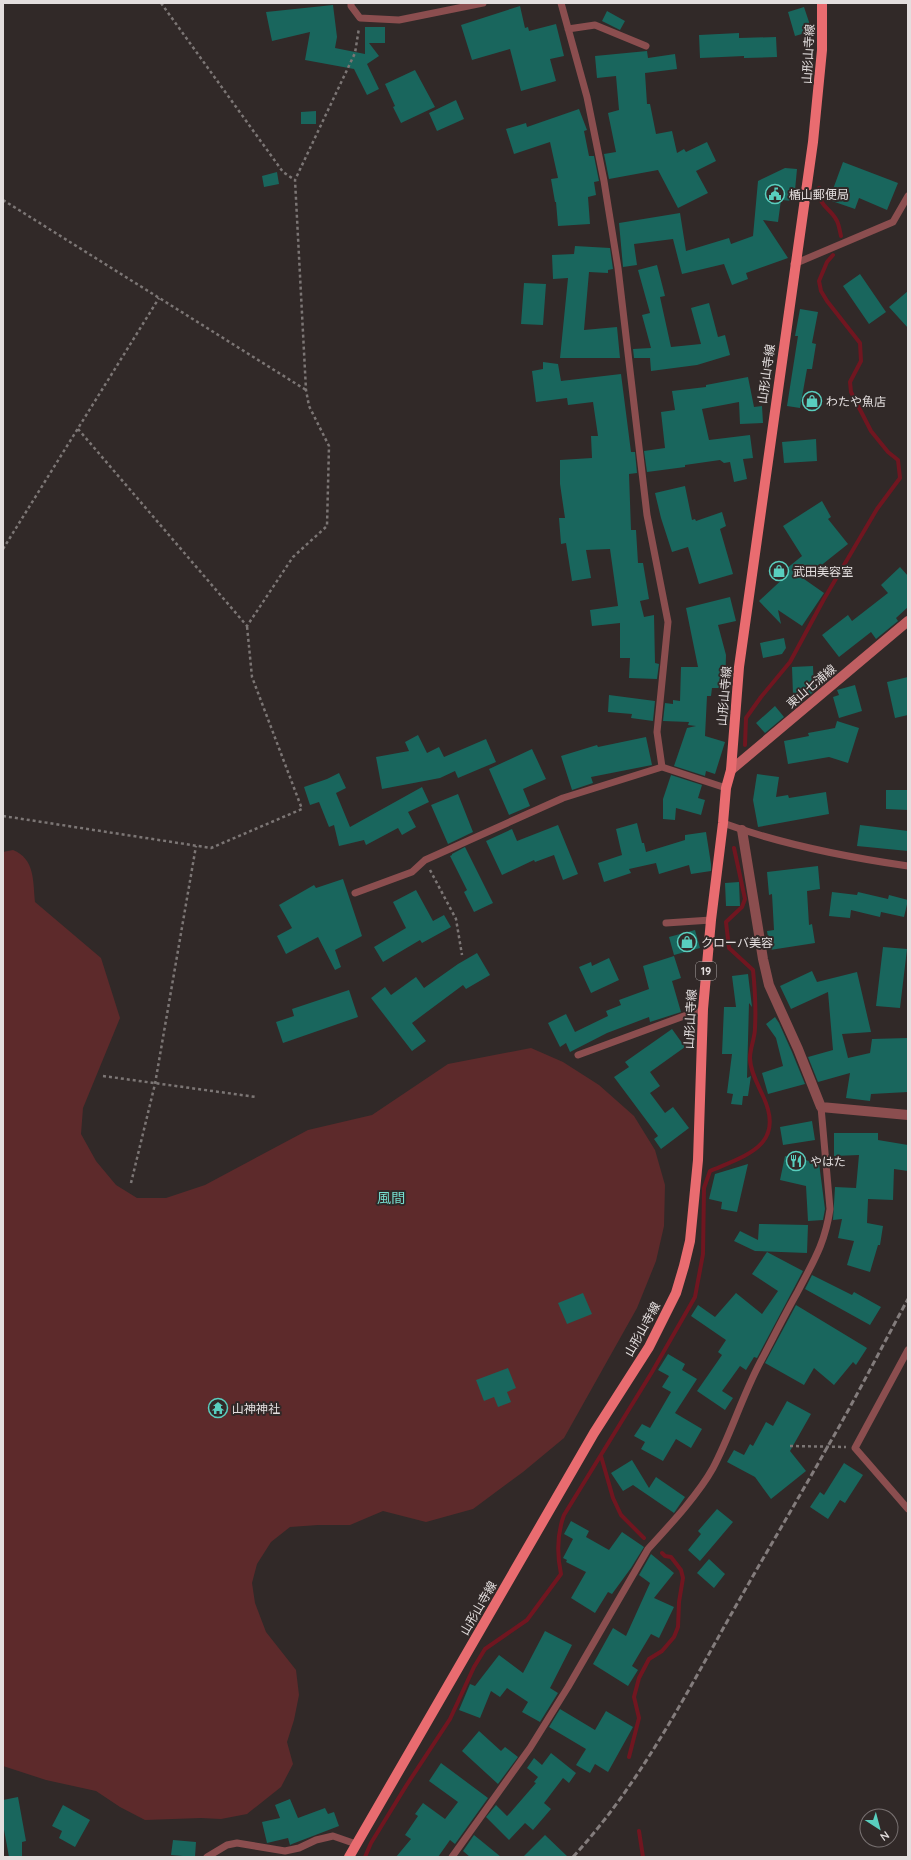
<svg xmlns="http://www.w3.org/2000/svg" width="911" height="1860" viewBox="0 0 911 1860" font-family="Quicksand,'Noto Sans JP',sans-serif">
<rect width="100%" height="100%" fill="#312928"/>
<path fill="#5d2a2b" d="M13 850C35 859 33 881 35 902L101 958 120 1018 83 1108 81 1134 96 1161 116 1185 137 1198H166L205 1185 308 1130 372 1115 448 1064 531 1048 563 1062 599 1085 634 1116 655 1150 665 1185 664 1226 656 1261 637 1308 564 1438 523 1472 473 1509 426 1522 383 1511 350 1525H318L290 1527 271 1542 257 1564 252 1583 255 1603 266 1632 296 1670 299 1695 294 1720 287 1742 293 1764 281 1787 247 1814 221 1819 201 1818 145 1820 120 1807 96 1791 46 1780 3 1766V852Z"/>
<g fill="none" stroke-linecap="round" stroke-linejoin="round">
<path stroke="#701620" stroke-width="4" d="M819 188C818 207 830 207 837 221 839 225 840 232 841 236
M745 745 746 718 761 697 790 662 824 599 877 509 900 478 898 460 888 452 871 431 851 392 850 382 861 361 860 343 827 301 821 291 819 281 827 262 833 255
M601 1456 613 1498 621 1515 644 1538
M629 1757 639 1718 634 1697 639 1678 649 1659 662 1651 674 1637 678 1627 679 1602 683 1578 681 1570 671 1557 665 1556 662 1553
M639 1831 643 1857
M365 1857 371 1843 406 1786 450 1719 474 1667 485 1649 527 1620 561 1574C557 1555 557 1534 564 1515L652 1372 695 1297 703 1254 704 1188 710 1171C747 1155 786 1145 763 1096 758 1085 750 1071 750 1058 750 1048 755 1038 755 1028 756 1009 755 989 753 970L729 948 726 922 742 907 745 899 734 848"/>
</g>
<path fill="#19665d" d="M333 5 337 37 335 48 365 54V27H385V43H369L379 56 367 64 379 89 367 95 354 69 305 60 310 32 272 41 266 12Z
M520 6 525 28 528 27 529 31 556 24 564 56 550 59 556 81 521 91 510 49 472 60 461 25Z
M804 7 812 31 795 36 788 12Z
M607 11 625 21 620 30 602 21Z
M739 33V38L776 37 777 57 744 58V56L700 58 699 35Z
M647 51 648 58 675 54 677 69 645 73 647 104H650L656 134 672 131 677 153 684 149 686 152 707 142 716 161 696 171 708 193 678 208 658 170 609 179 604 154 616 152 608 113 619 110 616 76 597 78 595 56Z
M415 70 435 107 401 123 393 107 395 106 385 84Z
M456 100 464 119 437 131 429 113Z
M579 109 587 130 584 131 589 156H594L599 181 594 182 596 195 588 197 590 224 558 226 556 202H555L551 179 558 178 550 142 514 154 506 129 526 123 527 127Z
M316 111V124H301V112Z
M843 162 898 183 887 210 859 198 855 209 829 200Z
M785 168 797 169 794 201 781 200 778 222 763 220 788 258 746 273 748 279 732 285 724 264 682 274 673 239 634 244 637 265 623 267 619 223 680 213 686 251 729 238 731 244 753 236 758 181Z
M277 172 279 184 264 187 262 176Z
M575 246 610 248 613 269 608 270V273L589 272 584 330 617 327 620 358H560L568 278 553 279 552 255 574 254Z
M657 265 665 296 660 297 671 347 701 344 691 308 709 303 718 337 725 335 730 355 697 365 651 371 650 358H634L633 349 651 348 642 315 650 313 638 270Z
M860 274 886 312 869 324 843 286Z
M524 283 546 284 543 325 521 324Z
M908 291V328L889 307Z
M800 309 818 312 812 343 816 344 812 369H807L800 408 787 406 798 336H795Z
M543 362 558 364 561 381 621 374 631 452H635L637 473 629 474 631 530H636L638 563H643L649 599 640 601 644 617 654 615 655 663 659 664 657 679 629 678 630 658H620V623L592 626 590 610 618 606 610 549 586 550 591 578 572 581 566 543 561 544 559 518H565L560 484V460L592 458 591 436H598L593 402 568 405 567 398 536 402 532 371 543 369Z
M748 377 754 407 762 406 763 423 740 424 739 402 702 409 709 440 750 435 753 458 743 459 747 479 734 482 730 462 724 463 720 460 685 465V467L647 472 644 451 665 448 661 412 675 410 672 391 706 387V385Z
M816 439 817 461 784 463 782 442Z
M685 486 692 520 695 519 696 521 722 512 726 526 720 529 733 574 699 584 688 547 672 552 661 518 655 493Z
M822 501 831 517 828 519 848 544 804 579 824 593 802 626 778 610 781 624 759 601 789 573 786 569 802 556 783 526Z
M900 567 908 576V607L896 618 898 621 876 639 871 632 839 657 822 635 848 615 852 621 888 593 881 585Z
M730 597 736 621 718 625 726 655 725 688H712L711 696H707L705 736 725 742 715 774 706 771 705 776 674 766 687 728 696 726 688 725 689 722 663 721 665 703 673 704V700L680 701 681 667H698L686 608Z
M784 638 786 648 782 654 763 658 760 643Z
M813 666 814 691 811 694 793 695 792 667Z
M908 677V715L895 718 887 682Z
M855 685 862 711 839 718 833 697 839 695 837 690Z
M609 695 655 701 653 721 631 718 632 714 608 712Z
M775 706 784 717 765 733 756 723Z
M837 721 859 728 848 763 829 757 788 764 784 741 809 736 808 733 835 728Z
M418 735 427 753 439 747 444 757 486 739 496 762 458 778 455 771 440 778 382 789 376 757 409 751 405 742Z
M646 737 652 765 591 777 593 783 572 790 561 756 597 745 598 747Z
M532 749 546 779 523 789 530 806 509 815 489 769Z
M339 773 346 788 336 793 350 827 422 787 429 802 408 812 416 827 402 835 398 828 366 845 364 840 339 846 334 825 329 827 319 802 310 805 304 787 327 779Z
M757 774 779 777 776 797 788 795 789 798 826 792 829 814 758 827 753 800Z
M671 775 702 785 698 798 705 800 701 815 676 808 675 820 663 819V799Z
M886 790H908V810L886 809Z
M458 794 473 832 448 844 431 805Z
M637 823 642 843H644L646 852 685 840V835L706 832 711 864V871L691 874 689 865 659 874 656 863 629 869 631 873 604 882 598 863 622 855 616 829Z
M558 825 578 874 563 880 554 855 535 862 534 860 502 875 486 841 512 829 517 841Z
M860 825 908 831V851L857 846Z
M465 847 493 903 474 912 464 892 467 890 450 856 452 855V854Z
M818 866 820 889 807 891 809 925 812 924 815 943 770 950 767 931 774 930 772 894 769 895 767 872Z
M343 879 362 936 335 950 341 967 335 970 318 937 286 954 277 936 292 928 279 905 314 885 316 888Z
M739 882 740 906H726L725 883Z
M416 890 433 921 444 915 451 927 422 943 420 940 383 962 374 947 406 928 393 902Z
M832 892 857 895 858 892 888 899 889 895 908 900 904 917 881 912 880 917 851 910 850 918 829 916Z
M695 930 700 948 674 955 669 937Z
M883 947 907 949 900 1008 876 1006Z
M477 953 490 975 466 989 463 985 412 1023 426 1041 412 1051 371 998 385 987 391 995 416 977 424 988 458 964Z
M674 956 681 978 672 981 681 1012 650 1022 649 1017 607 1033 570 1052 566 1043 560 1047 548 1023 566 1014 575 1032 608 1016 606 1011 621 1005 619 1000 649 989 643 966Z
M609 958 619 980 591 993 579 967 591 962 592 966Z
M812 971 817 982 857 972 871 1032 842 1034 848 1058 870 1053 872 1039 908 1038V1092L871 1094 870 1101 846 1098 850 1073 818 1082 808 1057 833 1050 828 992 791 1009 780 986Z
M748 974 752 1007 749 1003 747 1078 751 1076 748 1096H743L742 1105 731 1104 733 1094 727 1093 732 1054H722L724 1007H736L732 976Z
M349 990 358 1017 283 1043 276 1022 294 1016 292 1009Z
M775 1017 779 1023 792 1052 805 1084 768 1094 762 1073 783 1066 776 1038 766 1024Z
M672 1029 685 1047 650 1072 660 1086 650 1093 665 1113 673 1107 689 1128 661 1149 654 1139 658 1136 614 1077 629 1067 625 1062Z
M812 1121 815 1140 783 1145 780 1127Z
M834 1133H878V1140L908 1145V1171L894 1169 893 1200 868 1199 867 1223 883 1226 880 1245H878L870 1272 847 1265 854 1241 838 1238 842 1219 833 1220 835 1187 856 1188 859 1155 834 1156Z
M785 1156 819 1163 825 1209 823 1220 808 1221 806 1186 780 1180Z
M748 1164 737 1212 721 1209 722 1202 709 1199 715 1174Z
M759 1224 808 1225 807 1253 755 1251 734 1241 740 1231 758 1240Z
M767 1252 803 1271 757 1358 754 1357 746 1370 740 1366 722 1391 733 1398 725 1410 697 1391 722 1355 718 1352 726 1340 691 1316 698 1305 715 1317 736 1293 762 1314 778 1291 752 1274Z
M812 1275 852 1295 854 1292 881 1307 870 1325 805 1289Z
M583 1293 592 1314 567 1324 558 1303Z
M796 1305 867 1348 856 1365 853 1362 834 1385 814 1368 804 1385 765 1363Z
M668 1354 685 1364 682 1370 697 1379 675 1413 702 1429 691 1448 676 1439 663 1461 641 1449 645 1442 634 1436 642 1424 650 1428 671 1392 662 1387 669 1376 658 1370Z
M508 1368 516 1388 507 1392 511 1402 498 1407 494 1397 484 1401 476 1380Z
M787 1401 811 1414 790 1451 806 1471 771 1499 755 1477 727 1462 734 1450 744 1455 750 1444 753 1446 766 1422 773 1426Z
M632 1460 649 1488 656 1477 685 1497 674 1513 633 1485 623 1491 611 1473Z
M844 1463 863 1475 845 1503 840 1500 828 1519 810 1507 820 1492 824 1495Z
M717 1509 733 1522 700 1561 688 1550 701 1534 698 1531Z
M571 1521 589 1531 586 1537 609 1550 622 1532 644 1547 631 1568 612 1594 608 1592 595 1613 571 1598 586 1572 566 1562 567 1560 563 1558 573 1539 564 1534Z
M651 1554 674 1573 654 1598 674 1607 659 1638 651 1634 632 1666 638 1670 628 1686 593 1664 613 1628 626 1636 650 1583 639 1575Z
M709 1559 725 1574 714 1588 697 1573Z
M545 1631 572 1645 550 1688 558 1693 540 1722 522 1712 528 1702 507 1688 500 1697 491 1691 480 1718 459 1710 470 1684 475 1686 499 1655 523 1673Z
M560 1709 595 1730 606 1711 633 1727 608 1772 595 1764 590 1773 576 1765 586 1749 549 1727Z
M479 1731 501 1751 505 1747 518 1757 498 1784 462 1751Z
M551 1753 576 1773 569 1783 563 1778 544 1803 551 1809 533 1830 525 1823 509 1840 486 1817 496 1805 507 1816 510 1813 536 1783 534 1782 538 1777 527 1768 534 1758 542 1765Z
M441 1763 488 1798 455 1844 450 1840 438 1857H396L411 1839 405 1835 418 1816 415 1814 423 1803 445 1819 458 1802 429 1781Z
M18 1797 26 1841 22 1842V1857H9L3 1824V1800Z
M290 1799 298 1818 325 1808 328 1814 334 1812 339 1826 292 1844 290 1845 288 1838 267 1843 262 1822 280 1818 275 1805Z
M63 1805 90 1820 75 1847 59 1838 62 1831 52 1826Z
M474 1835 501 1857H470L463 1851Z
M545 1835 568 1857H523Z
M173 1840 196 1842 195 1857 171 1855Z"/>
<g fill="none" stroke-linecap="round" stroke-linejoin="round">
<path stroke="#7c7675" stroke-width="2.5" stroke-dasharray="3 3" stroke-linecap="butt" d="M161 3 283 172 295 180
M3 200 306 390
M78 429 247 626 293 557 327 526 329 446 309 406 306 390 295 180 355 53 359 28
M3 549 159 298
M3 816 211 848 302 809 252 677 247 626
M430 870 456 919 462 955
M103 1076 256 1097
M131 1183 155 1084 196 846
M790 1446 846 1447"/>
<path stroke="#8b4e4f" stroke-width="7" d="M351 3V6L360 18 399 20 483 3
M561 3 587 97 604 181 618 268 647 515 668 622 657 732 662 767 726 788
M568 29 595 25 646 46
M794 264 893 222 908 196
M723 823C783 845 846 857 908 866
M355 893 412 872 425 860 563 798 662 767
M666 923 711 920
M578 1055 703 1009
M908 1350 855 1448 908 1509
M207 1857 227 1845 237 1843 285 1851 299 1848 316 1840 333 1836 356 1844
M452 1857 530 1748 568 1687 648 1549C669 1526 698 1495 713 1468 732 1432 743 1393 763 1357 774 1336 785 1314 797 1293 813 1262 825 1244 830 1209L821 1107"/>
<path stroke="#8b4e4f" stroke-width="10" d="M742 830 763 959 769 985 798 1049 821 1107 908 1115"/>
<path stroke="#c05f62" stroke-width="10" d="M731 770 908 621"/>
<path stroke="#e96c70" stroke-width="10" d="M349 1857 594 1433 649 1347 676 1293 684 1266 690 1241 698 1160 703 1009 711 920 723 823 726 788 731 770 739 667 813 142 822 50V3"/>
<path stroke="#837c7c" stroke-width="3" stroke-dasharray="6 3" stroke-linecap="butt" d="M573 1857C640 1784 685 1696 733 1611 764 1556 797 1501 828 1446 856 1398 881 1348 908 1299"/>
</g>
<defs>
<g id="civic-ring" transform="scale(1)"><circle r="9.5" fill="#312928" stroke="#59cebe" stroke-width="1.5"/><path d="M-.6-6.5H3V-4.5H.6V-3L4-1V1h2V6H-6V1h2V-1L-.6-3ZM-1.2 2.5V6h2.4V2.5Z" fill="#59cebe"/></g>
<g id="shop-ring" transform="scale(1)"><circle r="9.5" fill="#312928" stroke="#59cebe" stroke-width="1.5"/><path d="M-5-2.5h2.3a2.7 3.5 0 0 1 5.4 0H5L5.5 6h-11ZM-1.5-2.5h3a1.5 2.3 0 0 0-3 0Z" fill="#59cebe"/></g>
<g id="restaurant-ring" transform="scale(1)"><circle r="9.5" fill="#312928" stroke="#59cebe" stroke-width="1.5"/><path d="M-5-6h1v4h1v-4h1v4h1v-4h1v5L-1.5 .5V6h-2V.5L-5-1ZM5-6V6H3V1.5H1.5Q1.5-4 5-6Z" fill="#59cebe"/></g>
<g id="temple-ring" transform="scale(1)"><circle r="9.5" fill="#312928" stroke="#59cebe" stroke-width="1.5"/><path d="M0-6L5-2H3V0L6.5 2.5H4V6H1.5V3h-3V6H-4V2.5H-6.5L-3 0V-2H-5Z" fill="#59cebe"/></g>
</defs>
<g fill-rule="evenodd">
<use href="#civic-ring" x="775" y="194"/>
<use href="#shop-ring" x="812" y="401"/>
<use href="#shop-ring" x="779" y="571"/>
<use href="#shop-ring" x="687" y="942"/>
<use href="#restaurant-ring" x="796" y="1161"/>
<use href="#temple-ring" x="218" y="1408"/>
</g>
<g text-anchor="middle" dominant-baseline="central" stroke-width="4" stroke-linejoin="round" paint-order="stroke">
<rect fill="#312928" stroke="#aea8a7" stroke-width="1" x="696" y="962" width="20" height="18" rx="3"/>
<g font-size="11" font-weight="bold" fill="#e3dede">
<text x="706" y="971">19</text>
</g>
<g font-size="12" fill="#e3dede" stroke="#312928">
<text transform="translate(808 54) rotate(-87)">山形山寺線</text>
<text transform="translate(766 374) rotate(-82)">山形山寺線</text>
<text transform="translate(811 686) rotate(-40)">東山七浦線</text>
<text transform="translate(724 696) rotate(-85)">山形山寺線</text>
<text transform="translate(690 1019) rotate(-87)">山形山寺線</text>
<text transform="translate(642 1329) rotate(-61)">山形山寺線</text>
<text transform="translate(478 1608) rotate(-60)">山形山寺線</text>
</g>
<g font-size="12" fill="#e3dede" stroke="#312928" text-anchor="start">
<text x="789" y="194">楯山郵便局</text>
<text x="826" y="401">わたや魚店</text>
<text x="793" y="571">武田美容室</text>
<text x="701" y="942">クローバ美容</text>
<text x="810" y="1161">やはた</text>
<text x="232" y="1408">山神神社</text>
</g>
<g font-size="14" fill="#77dfd0" stroke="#312928">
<text x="391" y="1198">風間</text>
</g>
</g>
<rect width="911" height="1860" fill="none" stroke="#e3dede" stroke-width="8"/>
<g transform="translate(879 1828) rotate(144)"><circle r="19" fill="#312928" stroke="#787171"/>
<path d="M0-3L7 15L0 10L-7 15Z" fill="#59cebe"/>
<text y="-6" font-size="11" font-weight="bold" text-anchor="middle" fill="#e3dede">N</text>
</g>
</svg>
